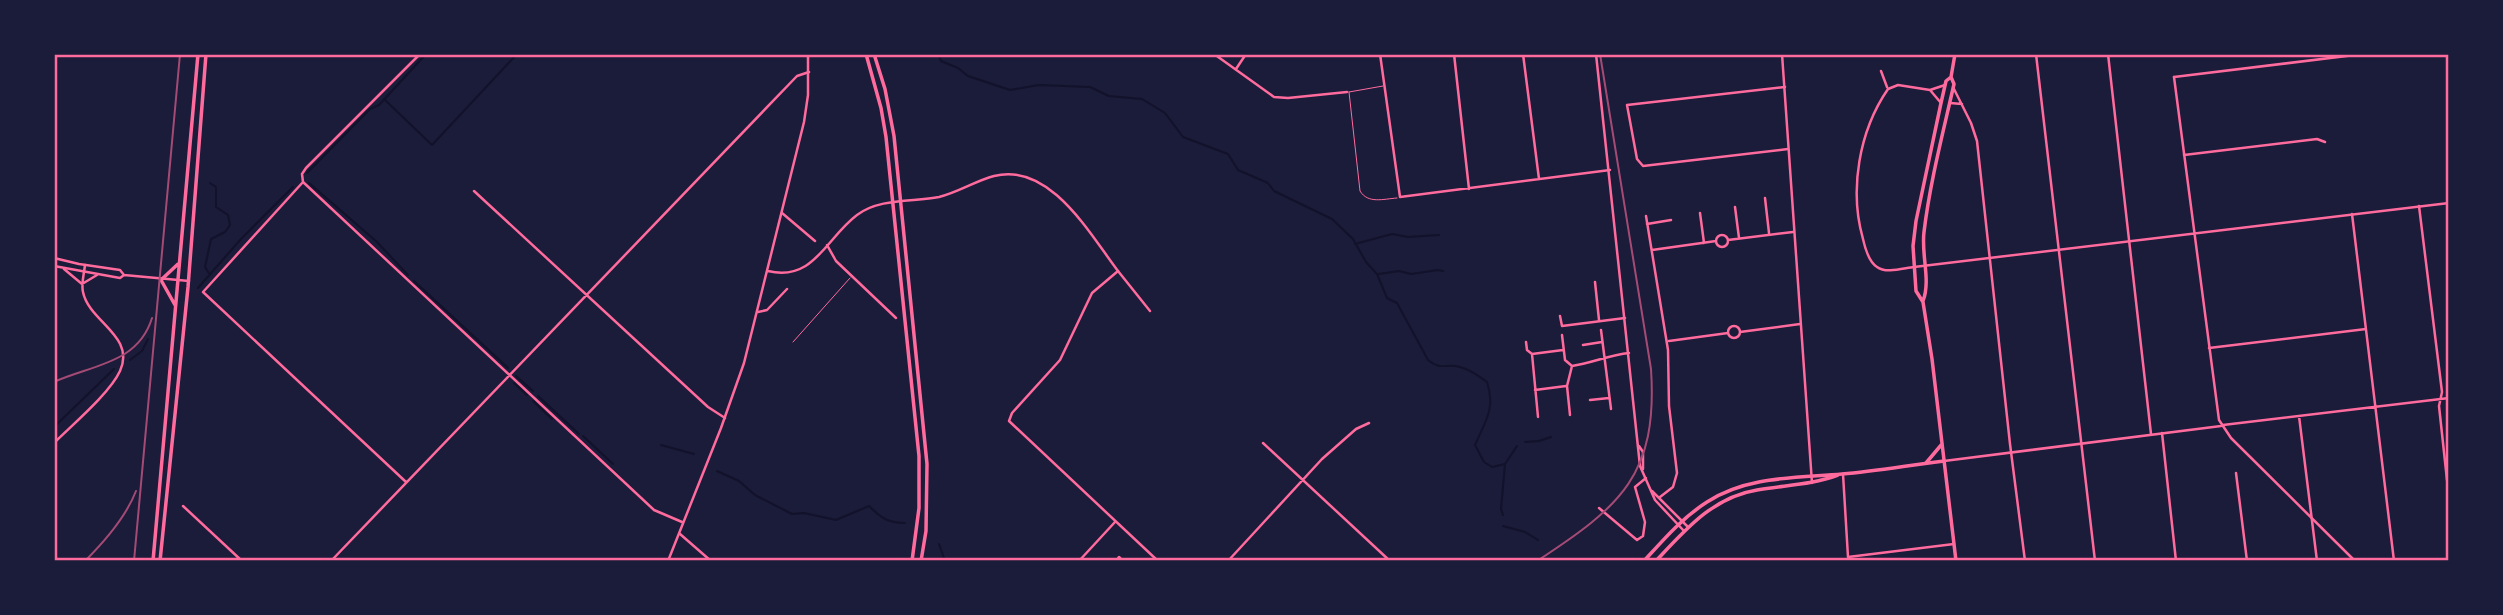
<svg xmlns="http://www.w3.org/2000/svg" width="2503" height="615" viewBox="0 0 2503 615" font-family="'Nunito Sans',sans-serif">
<rect width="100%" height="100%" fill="#1b1b3a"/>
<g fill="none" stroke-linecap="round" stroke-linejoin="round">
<path stroke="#12122b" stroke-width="2" d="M938 54 941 61 958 68 968 76 1010 90 1039 85 1090 87 1109 96 1142 99 1165 113 1183 137 1228 154 1238 170 1268 183 1274 191 1332 219 1353 239 1366 262 1377 274 1387 298 1397 303 1428 360C1439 369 1443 365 1455 366 1466 367 1479 376 1487 382 1496 408 1485 422 1475 445L1484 462 1492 467 1505 464 1501 509 1503 515
M384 99 432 145 517 54
M307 173 370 109 379 105 426 54
M210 183 216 187V207L228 215 230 225 225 232 211 239 205 267 210 275
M309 183 377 242 408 275
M1355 244 1392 234 1408 237 1439 235
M1379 274 1399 271 1411 274 1438 270 1443 271
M414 281 508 368
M198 288 241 239 293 187
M130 360 142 351 148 339
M516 376 533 391
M514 383 527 395
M538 396 579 434
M533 401 552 419
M54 427 114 369
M583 436 613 464
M1525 442 1539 441 1551 437
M661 445 694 454
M1505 464 1517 446
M717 471 739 481 755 495 792 514 804 513 836 520 869 506C881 518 888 523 905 523
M1503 526 1525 532 1538 540
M939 544 945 561"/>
<path stroke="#ff6b9d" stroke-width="1" d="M1349 92 1360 191C1368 204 1383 199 1397 198
M1349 92 1383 86
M793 342 850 278"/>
<path stroke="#ff6b9d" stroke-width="2.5" d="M1214 54 1274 97 1288 98 1347 92
M1380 54 1400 197 1610 170
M1454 54 1469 189
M1523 54 1539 179
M2036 54 2095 561
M2108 54 2151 434
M1236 69 1246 54
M1881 71 1887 87
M2174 77 2363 54
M1785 87 1627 105 1637 159 1643 166 1788 149
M1954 89 1971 123 1977 141 2010 444 2025 561
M1930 90 1941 103
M1950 103 1962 104
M2184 155 2317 139 2325 142
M303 182 654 510 682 522
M474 191 708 407 725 418
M1765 198 1769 233
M2419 206 2442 392 2439 406 2447 480
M1735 207 1739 238
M782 213 815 241
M1700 213 1704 243
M2352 214 2394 561
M1646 216 1668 350 1669 406 1677 473 1673 487 1660 497
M1647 224 1671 220
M1716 241a6 6 0 1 1 12 0a6 6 0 1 1-12 0Z
M1728 240 1793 232
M827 245 836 261 896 318
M1652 250 1716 241
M1914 267C1904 268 1886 274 1877 267 1869 262 1865 248 1863 239 1849 190 1859 131 1888 89L1898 85 1930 90 1945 85
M64 269 82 284 97 275
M1118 271 1150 311
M1595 282 1599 320
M758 312 767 310 787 289
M1560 316 1562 326 1625 318
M1728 332a6 6 0 1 1 12 0a6 6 0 1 1-12 0Z
M1601 330 1611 409
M1740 332 1800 324
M1562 335 1565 360 1572 366 1567 386 1570 415
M1669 341 1728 333
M1526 342 1527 350 1532 354 1538 417
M1583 345 1602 342
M2209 348 2366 329
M1532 354 1563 350
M1572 366C1592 363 1609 355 1629 353
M1535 390 1566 386
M1590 400 1609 398
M2299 416 2317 561
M2223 425 2449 398
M2162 433 2176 561
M54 443C72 425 110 393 120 371 136 336 89 322 83 292 81 284 84 274 85 265
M1263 443 1390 561
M2236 473 2247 561
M1843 474 1848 557 1954 544
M406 482 203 292 303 182 302 174 306 168 420 54
M183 506 242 561
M1599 508 1637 540 1643 536 1645 522 1635 487 1646 478
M680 534 711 561
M331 561 797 76 809 72
M1079 561 1115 522
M1116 561 1119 557 1123 561
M1228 561 1322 459 1356 429 1369 423"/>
<path stroke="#ff6b9d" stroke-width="2.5" d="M1596 54 1640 466 1655 500 1684 531
M1782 54 1812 483
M2174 77 2219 420 2231 438 2355 561
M54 258 79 264 120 270 124 275
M54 266 120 278 124 275 189 281
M1914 267 2449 203
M768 271C814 282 826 238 857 215 879 198 913 202 939 197 959 192 975 181 994 176 1050 162 1089 233 1118 271L1092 293 1060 360 1012 413 1009 421 1158 561
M1639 446 1643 452V469
M1944 461 2221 426
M1652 491 1688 527
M668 561 721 428 744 363 804 122 808 95V54"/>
<path stroke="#ff6b9d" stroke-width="3.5" d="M866 54 881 108 886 137 919 456V508L912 561
M874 54 885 89 894 136 927 464 926 531 921 561
M1644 561C1664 539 1682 518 1707 502 1747 476 1796 478 1842 474 1876 471 1910 465 1944 461
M1656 561C1685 530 1713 497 1757 490 1785 485 1812 485 1838 475"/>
<path stroke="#ff6b9d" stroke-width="3.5" d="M1955 54 1951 77 1946 81 1941 103 1916 221 1913 246 1916 291 1923 302 1932 359 1956 561
M1923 301C1931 280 1921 255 1924 232 1930 182 1943 133 1954 84L1951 77
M175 305 161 280 178 264
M1926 463 1942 444
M153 561 198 54
M160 561 188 287 206 54"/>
<path stroke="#a44b75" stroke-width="2" d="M54 382C91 365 138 364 152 318
M85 561C105 541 126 517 136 491
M134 561 180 54
M1537 561C1621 506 1658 475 1651 369L1600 54"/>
</g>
<rect width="2503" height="615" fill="none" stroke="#1b1b3a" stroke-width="112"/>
<rect x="56" y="56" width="2391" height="503" fill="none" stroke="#ff6b9d" stroke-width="2.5"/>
</svg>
